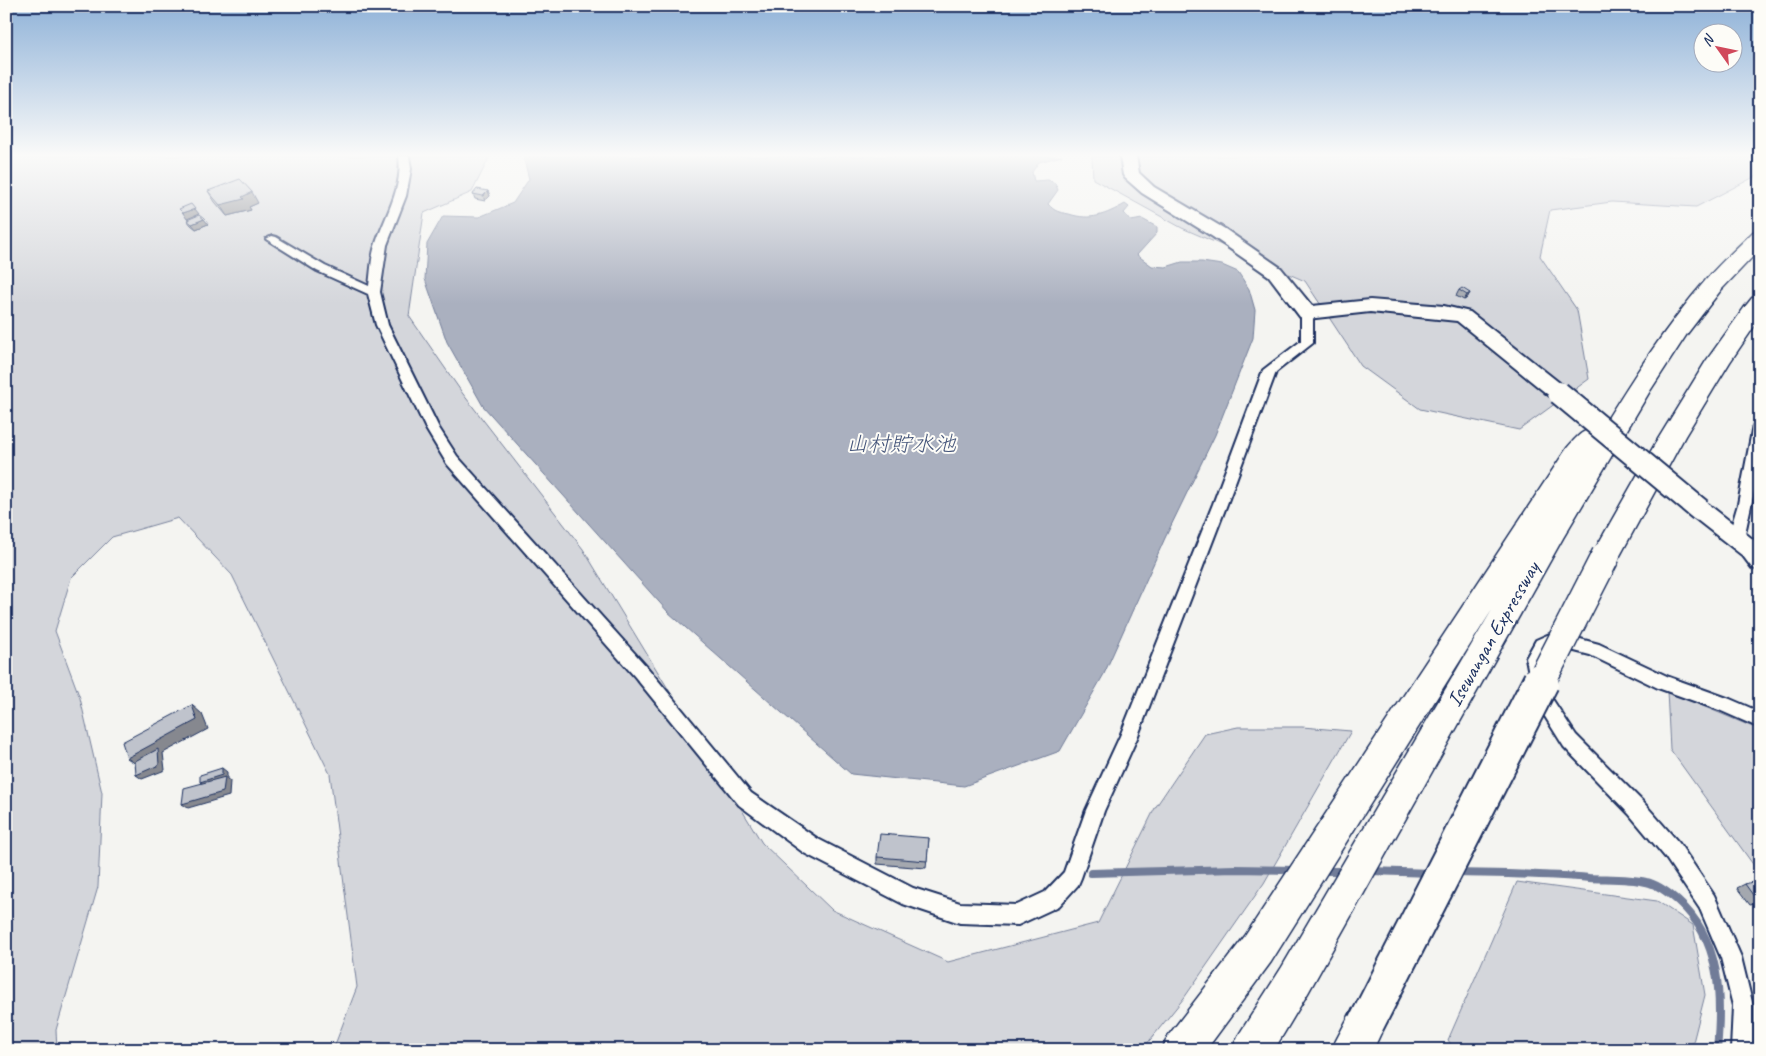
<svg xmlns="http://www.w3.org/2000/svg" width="1766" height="1056" viewBox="0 0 1766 1056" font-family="Caveat,'Klee One',sans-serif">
<rect width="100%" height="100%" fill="#f4f4f1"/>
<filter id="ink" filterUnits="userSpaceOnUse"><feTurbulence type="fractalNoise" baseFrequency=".02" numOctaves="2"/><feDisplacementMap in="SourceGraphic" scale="10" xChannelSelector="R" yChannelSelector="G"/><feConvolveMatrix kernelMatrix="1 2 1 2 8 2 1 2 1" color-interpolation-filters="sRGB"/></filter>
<g filter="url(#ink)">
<path fill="#d4d6db" stroke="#78829c" d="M6 156H490L472 192 424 213 409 316 463 394 583 549 762 843 832 910 948 962 1098 923 1155 808 1205 734 1238 727H1302L1351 731 1264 883 1184 998 1142 1050H333L357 987 330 774 232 575 178 518 112 537 71 578 55 631 80 698 102 793 98 887 56 1030 57 1050H6Z
M1092 156H1760V174L1696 207 1612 202 1550 210 1540 256 1577 310 1589 379 1519 430 1420 409 1361 366 1305 281 1182 228 1093 179Z
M1667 691 1760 730V874L1670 749Z
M1517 882 1657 901 1693 925 1705 995 1691 1050H1455L1448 1040Z"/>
<path fill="#aab0bf" stroke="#717c98" d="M523 156H1062L1039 162 1032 172 1034 181 1048 180 1055 183 1058 190 1048 204C1055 212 1059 212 1069 214 1091 221 1105 215 1125 204L1129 207 1124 213 1131 221 1142 219 1157 227V233L1137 255 1152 266 1166 267 1182 262H1202L1222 265 1238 272 1249 289 1255 310 1253 338 1215 435 1165 538 1104 674 1060 751 964 786 851 774 668 612 483 406 447 342 425 279 427 244 443 216 479 217 513 203 529 179Z"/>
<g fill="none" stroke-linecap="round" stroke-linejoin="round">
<path stroke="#717c98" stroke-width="8" d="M1320 871H1347
M1370 871 1432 873
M1091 873 1235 869 1297 870
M1455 873C1500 874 1544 874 1589 878 1607 879 1628 878 1646 882 1657 884 1670 894 1678 901 1721 939 1722 997 1717 1050"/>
<g stroke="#1b2f5e" stroke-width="4">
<path id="street" d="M399 156H409L411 169 406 196 387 245 380 292 388 325 439 428 457 456 647 667 751 793 818 839 913 888 960 903 1017 905 1045 892 1064 872 1086 810 1120 736 1213 504 1263 370 1301 341V313L1307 309 1311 310 1313 313V343L1276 372 1227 504 1137 738 1104 811 1081 878 1078 885 1059 906 1018 925 960 923 903 904 804 853 739 805 635 677 447 464 426 429 376 325 368 294 317 271 266 239 272 236 276 237 325 266 369 286C371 272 371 256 376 243 386 214 403 188 399 156Z
M1760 421V464L1744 538 1741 542 1736 544 1731 542 1728 538 1738 504 1753 426 1755 422Z
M1554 632 1599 644 1669 677 1730 699 1760 712V728L1719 710 1658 688 1590 655 1555 646 1548 650 1542 659 1551 697 1576 735 1643 802 1679 843 1714 895 1741 957 1753 1006V1050H1731L1733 1006 1721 958 1700 909 1665 857 1629 814 1564 747 1534 699 1526 658 1536 640Z"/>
</g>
<g stroke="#1b2f5e" stroke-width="4">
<path id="secondary" d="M1120 156H1136L1139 173 1154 187 1225 229 1281 268 1312 306 1370 300 1444 306 1470 312 1566 388 1569 393 1566 398 1559 400 1552 398 1457 321 1370 312 1307 319 1300 317 1269 276 1213 237 1142 193 1125 178 1123 175Z
M1700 501 1708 504 1759 544 1760 570 1752 568 1743 556 1692 516 1689 510 1692 504Z"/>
</g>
<g stroke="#1b2f5e" stroke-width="3">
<path id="highway" d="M1760 230V249L1721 290 1687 334 1650 391 1563 538 1308 993 1274 1050H1232L1238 1036 1282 967 1492 610 1271 962 1206 1050H1162L1168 1036 1245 936 1567 448C1577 437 1584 426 1600 431 1632 379 1665 327 1705 281 1719 264 1737 248 1753 232Z
M1760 296V318L1730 362 1685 436 1616 563 1606 566 1596 563 1592 555 1655 444 1706 361 1744 308 1752 298Z
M1366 1005 1380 1010 1385 1024 1373 1050H1331L1352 1010Z"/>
</g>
<use href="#street" fill="#fdfcf7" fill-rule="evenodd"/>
<use href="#secondary" fill="#fdfcf7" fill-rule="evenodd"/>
<use href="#highway" fill="#fdfcf7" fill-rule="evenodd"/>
<g stroke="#1b2f5e" stroke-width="26" stroke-linecap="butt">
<path id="secondary-bridge" d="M1559 393 1700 510"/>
</g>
<g stroke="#1b2f5e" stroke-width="31" stroke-linecap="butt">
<path id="highway-bridge-far1" d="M1541 682 1606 555"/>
</g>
<g stroke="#1b2f5e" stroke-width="39" stroke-linecap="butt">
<path id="highway-bridge" d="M1366 1024 1541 681"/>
</g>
<use href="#secondary-bridge" stroke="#fdfcf7" stroke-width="22"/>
<use href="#highway-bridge-far1" stroke="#fdfcf7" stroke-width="28"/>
<use href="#highway-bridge" stroke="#fdfcf7" stroke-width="35"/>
</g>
<path fill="#a4a8af" stroke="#1b2f5e" d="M208 191 258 203 249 207 251 210 227 216 215 202Z
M488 191 490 196 485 201 475 199 473 194Z
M187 220 208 224 196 229 191 225Z
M1459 290 1470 293 1467 298 1464 300 1456 296Z
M929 838 926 868 877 864V857Z
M1745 884 1760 886V903L1750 905 1737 888Z"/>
<path fill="#86888f" stroke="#1b2f5e" d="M488 191 490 196 485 201 483 196Z
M252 192 258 203 249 207 251 210 227 216 220 205Z
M195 209 199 214 187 219 183 213Z
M204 219 208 224 196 229 192 224Z
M1470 293 1467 298 1464 300 1467 295Z
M192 705 202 714 208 729 163 753 165 770 142 779 136 775 139 766 127 758Z
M222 768 227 772V779L230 781 229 796 188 808 182 804 206 786 200 782Z"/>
<path fill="#bfc3cc" stroke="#1b2f5e" d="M240 179 252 192 242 197 244 199 220 205 208 191Z
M477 189 488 191 483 196 473 194Z
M191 204 195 209 183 213 179 209Z
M199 215 204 219 192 224 187 220Z
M1462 288 1470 293 1467 295 1459 290Z
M192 705 197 720 127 758 122 742Z
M158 749 159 765 136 775 135 761Z
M222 768V775L200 782V775Z
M225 777 223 792 182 804 184 788Z
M880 834 929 838 927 861 877 857Z
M1756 881 1760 886V901L1758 902 1745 884Z"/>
</g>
<linearGradient id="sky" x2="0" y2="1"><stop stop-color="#8fb2d8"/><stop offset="0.51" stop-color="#fafaf9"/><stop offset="1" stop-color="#fafaf9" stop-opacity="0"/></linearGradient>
<rect width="1766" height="304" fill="url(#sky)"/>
<g text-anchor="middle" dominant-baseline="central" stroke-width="4" stroke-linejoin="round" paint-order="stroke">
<g font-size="21" fill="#1b2f5e" stroke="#fdfcf7">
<text transform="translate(1493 634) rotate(-60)">Isewangan Expressway</text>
</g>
<g font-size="22" font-style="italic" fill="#46567b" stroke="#fdfcf7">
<text x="901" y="444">山村貯水池</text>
</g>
</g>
<rect width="1766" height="1056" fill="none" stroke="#fdfcf7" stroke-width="25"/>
<rect x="12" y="12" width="1741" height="1031" fill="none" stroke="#1b2f5e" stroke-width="2" filter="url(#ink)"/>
<g transform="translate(1718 48) rotate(303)"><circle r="24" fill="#fdfcf7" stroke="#a3aaba"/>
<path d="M0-4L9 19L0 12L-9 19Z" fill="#d1495b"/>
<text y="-8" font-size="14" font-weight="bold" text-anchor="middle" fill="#1b2f5e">N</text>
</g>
</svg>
